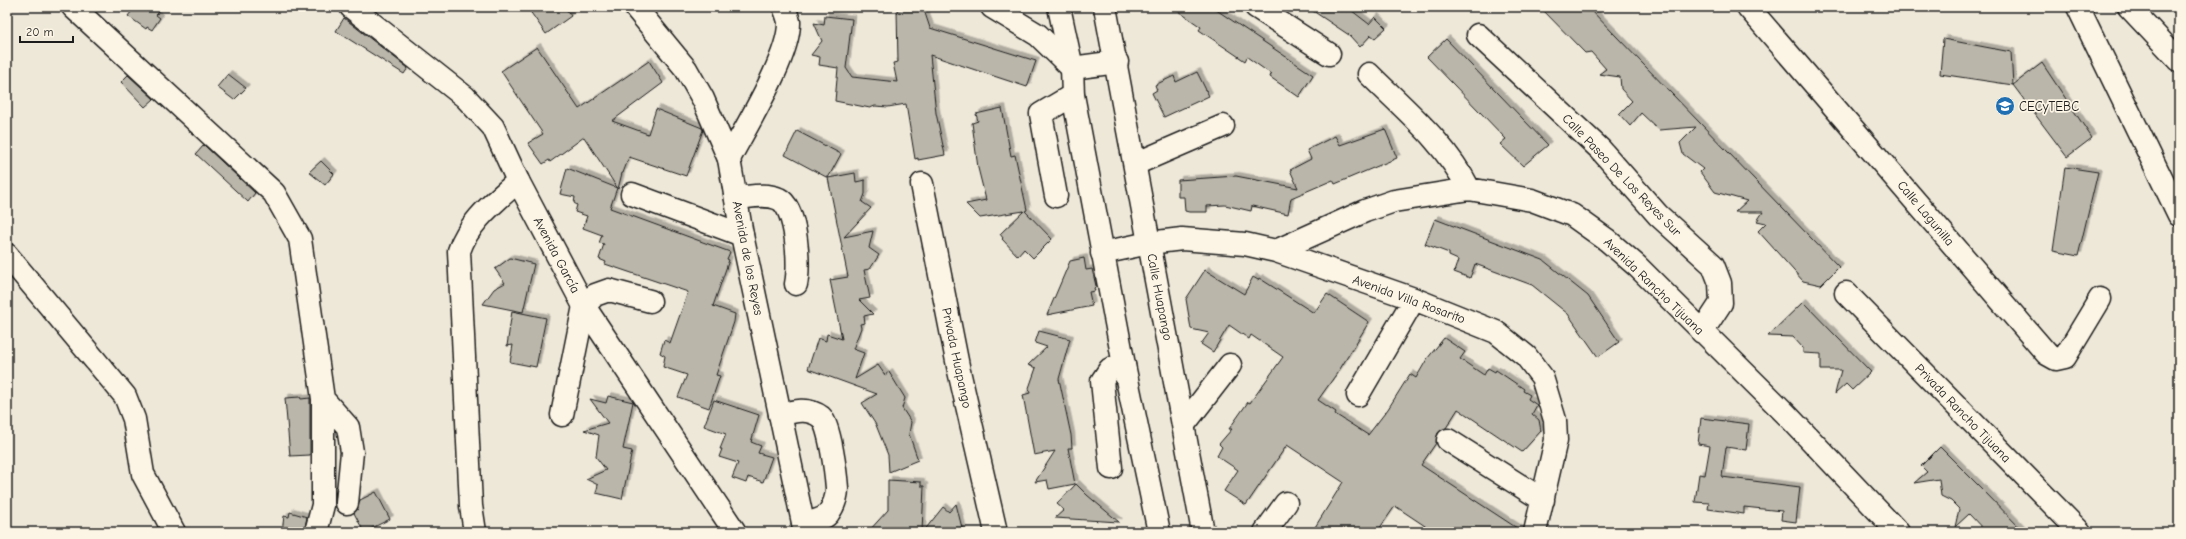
<svg xmlns="http://www.w3.org/2000/svg" width="2186" height="539" viewBox="0 0 2186 539" font-family="'Comic Neue',sans-serif">
<defs>
<filter id="shadow"><feDropShadow dx="3.5" dy="-3.5" stdDeviation="0" flood-color="#0004"/></filter>
</defs>
<rect width="100%" height="100%" fill="#eee8d9"/>
<filter id="ink" filterUnits="userSpaceOnUse"><feTurbulence type="fractalNoise" baseFrequency=".025" numOctaves="2"/><feDisplacementMap in="SourceGraphic" scale="8" xChannelSelector="R" yChannelSelector="G"/><feConvolveMatrix kernelMatrix="1 2 1 2 8 2 1 2 1" color-interpolation-filters="sRGB"/></filter>
<g filter="url(#ink)">
<path fill="#bab6aa" stroke="#1c1c1c" filter="url(#shadow)" d="M135 7H152L159 12 156 15 160 18 152 30 147 27 146 29 128 16Z
M527 7H565L571 16 546 34Z
M905 7H923L930 28 1036 61 1027 87 930 55 936 113 945 155 918 160V158L915 159 906 104 888 107 875 106 870 108 835 101 838 68 819 65 820 57 811 55 822 41 814 23 824 25 825 16 852 19 846 68 852 77 897 82 893 63 898 62 897 10Z
M1172 7H1212L1313 75 1299 97 1270 77 1271 74 1247 57 1245 61 1199 30 1201 27Z
M1307 7H1347L1369 24 1375 17 1386 28 1375 38 1371 35 1360 47 1349 35Z
M1540 7H1588L1839 267 1821 285 1803 281 1758 231 1766 223 1757 221 1763 212H1735L1747 201 1715 192 1700 172 1703 169 1683 154 1680 143 1696 127 1659 130 1641 113 1630 126 1619 114 1632 101 1621 89 1620 77 1599 74 1606 69 1591 52 1585 53Z
M344 18 408 68 404 74 336 31Z
M1446 39 1548 145 1523 166 1500 144 1506 139 1427 57Z
M1943 39 2011 52 2013 85 1940 74Z
M537 47 579 109 649 61 663 83 612 121 648 134 656 109 702 128 703 130 686 176 629 157 623 173H622L618 189 584 137 550 162 549 160 543 164 528 143 543 134 501 71Z
M2042 63 2092 138 2067 157 2013 85Z
M1197 72 1209 96 1164 117 1152 93 1157 90 1155 85 1174 76 1176 82Z
M228 74 246 88 234 100 217 87Z
M128 75 154 99 145 107 121 82Z
M1002 108 1011 156 1015 155 1027 210 1025 211 1052 239 1033 258 1024 249 1018 256 1002 239 1003 238 1000 234 1024 211 980 218 966 204 986 200 978 168 972 123 978 121 976 114Z
M1385 129 1397 158 1335 184 1333 180 1291 198 1288 214 1252 206 1251 211 1225 205 1207 206V212H1189L1185 211 1184 197H1178V180L1236 176 1298 188 1290 170 1311 159 1307 150 1335 136 1340 145Z
M797 131 841 154 828 178 785 155Z
M204 145 255 193 248 202 196 154Z
M321 161 334 174 325 185 309 172Z
M2065 167 2098 172 2078 256 2053 251Z
M567 168 617 188 610 208 730 252 727 259 729 260 713 306 735 314 734 322 716 375 720 376 709 408 678 397 687 375 663 367 665 356 660 353 664 340 670 343 688 292 605 264 606 262 599 259 604 244 599 243 602 235 583 228 587 216 575 212 577 205 574 203 575 197 560 194Z
M855 173 856 182 865 180V194L862 202 871 208 844 237 873 231 869 248 879 255 870 269 864 270 870 298 859 300 873 314 864 316 865 323 860 324 861 328 853 349 864 353 855 379 878 365 885 375 889 372 905 398 902 408 911 422 909 434 918 460 889 472 888 455 876 425 862 403 877 394 808 369 818 338 826 341 827 334 842 339 830 280 848 277 828 178Z
M1435 219 1543 260 1588 296 1619 342 1598 357 1568 314 1532 285 1475 264 1470 278 1454 272 1458 260 1449 256V253L1425 244Z
M510 258 534 264 523 312 483 304 494 289 505 283 495 269Z
M1084 258 1086 270 1092 269 1096 286 1094 288 1095 291 1089 292 1092 306 1047 315 1070 261Z
M1205 270 1244 294 1253 277 1258 280 1259 278 1314 313 1327 294 1369 322 1340 369 1318 400 1336 412 1335 414 1368 435 1388 409 1410 374 1416 378 1427 359 1444 338 1465 352 1460 359 1484 375 1488 368 1495 372 1496 370 1524 389 1523 391 1530 395 1528 399 1537 405 1532 414 1539 420 1541 431 1522 452 1458 409 1446 428 1438 433 1436 443 1421 465 1523 532H1479L1471 527 1468 532H1434L1395 506 1377 532H1312L1343 482 1287 445 1246 505 1224 491 1238 470 1217 456 1222 447 1219 444 1232 429H1229L1248 402 1250 403 1283 357 1251 335 1249 339 1229 325 1213 352 1201 344 1209 333 1191 329 1186 299Z
M1803 302 1871 372 1852 390 1846 384 1835 394 1841 370H1821V354L1803 353V348L1793 337 1768 336Z
M512 311 546 318 536 367 510 362 513 345 507 346Z
M1039 331 1070 339 1059 379 1071 435 1072 448H1068L1075 484 1049 489 1047 480 1035 482 1055 451 1034 455 1023 395 1030 393 1029 388 1036 368 1028 365 1047 347 1035 343Z
M608 396 633 402 623 449 632 451 622 499 596 493 598 485 586 479 606 470 596 457 599 435 584 430 608 423 590 399 606 403Z
M300 397 301 399 310 398V455L290 456 285 398Z
M714 400 759 415 751 442 761 446 758 453 772 457 763 482 748 477 746 483 732 478 738 463 719 457 722 449H720L726 434 704 426Z
M1701 418 1749 424 1746 450 1726 447 1722 477 1800 487 1796 522 1781 520 1782 511 1744 507V514L1708 509 1709 503 1695 502 1699 474 1705 475 1710 446 1698 444Z
M1940 447 1982 489 2024 532H1986L1969 514 1955 527 1959 509 1951 501 1941 496 1939 479 1914 483 1927 472 1921 466Z
M888 480 921 482V486H924L922 532H868L888 510Z
M1076 484 1087 495 1119 522 1055 518 1064 510 1057 504Z
M376 492 390 519 364 532 354 513 357 510 360 500Z
M956 504 963 532H923L943 507 949 512Z
M290 512 307 517 304 532H282L284 516 289 517Z"/>
<g fill="none" stroke-linecap="round" stroke-linejoin="round">
<g stroke="#1c1c1c" stroke-width="25">
<path id="minor" d="M73 7 274 193 300 239 323 399V505L316 532
M992 7 1038 35 1072 68 1117 62
M1256 7 1329 54
M1748 7 2047 354 2056 359 2065 357 2100 299
M2078 7 2179 215
M2129 7 2179 60
M1478 35 1600 149 1658 215 1713 265 1720 283 1721 303 1702 332
M1369 74C1405 110 1445 142 1469 189
M729 159C746 126 790 56 789 22 788 17 786 12 784 7
M1135 164 1223 126
M922 184 959 371 996 532
M632 194 742 235
M1056 196 1041 114 1073 95
M736 198C750 197 766 193 779 199 797 208 800 266 796 284
M1276 251 1365 211 1394 201 1469 189 1532 200 1572 215 1607 240 1637 266 1787 415 1898 532
M1102 253 1149 243 1182 239 1245 244 1276 251 1414 299 1496 332 1526 356 1542 377 1555 420 1556 440 1535 532
M7 255 125 396 134 419 143 474 174 532
M1846 293 2080 532
M1358 395 1414 299
M323 399 348 427 352 452 347 503
M562 415 584 306 595 295 609 290 650 301
M780 415C794 411 808 407 821 417 830 425 836 475 837 488 837 497 833 507 828 514 823 520 810 522 803 524
M1185 423 1230 365
M1448 440 1543 500
M1111 468 1102 381 1110 369 1124 365
M475 532 471 506 459 251C469 221 495 202 518 181
M1265 532 1286 503"/>
</g>
<g stroke="#1c1c1c" stroke-width="25">
<path id="major" d="M351 7 465 97 493 127 518 181 584 306 735 532
M635 7 686 69 703 99 729 159 742 235 805 532
M1059 7 1072 68 1073 95 1124 365 1159 532
M1105 7 1203 532"/>
</g>
<use href="#minor" stroke="#fcf5e5" stroke-width="22"/>
<use href="#major" stroke="#fcf5e5" stroke-width="22"/>
</g>
</g>
<defs>
<g id="school-disc" transform="scale(1)"><circle r="9.5" fill="#1f6fb2" stroke="#fcf5e5"/><path d="M0-5L7-2L0 1L-7-2ZM-4 1L0 2.5L4 1V4Q0 6-4 4Z" fill="#fff"/></g>
</defs>
<g fill-rule="evenodd">
<use href="#school-disc" x="2005" y="106"/>
</g>
<g text-anchor="middle" dominant-baseline="central" stroke-width="3.5" stroke-linejoin="round" paint-order="stroke">
<g font-size="13" fill="#1c1c1c" stroke="#fcf5e5" text-anchor="start">
<text x="2019" y="106">CECyTEBC</text>
</g>
<g font-size="13" fill="#1c1c1c" stroke="#fcf5e5">
<text transform="translate(1622 175) rotate(46)">Calle Paseo De Los Reyes Sur</text>
<text transform="translate(1926 213) rotate(50)">Calle Lagunilla</text>
<text transform="translate(557 255) rotate(62)">Avenida García</text>
<text transform="translate(748 258) rotate(79)">Avenida de los Reyes</text>
<text transform="translate(1654 286) rotate(44)">Avenida Rancho Tijuana</text>
<text transform="translate(1160 297) rotate(79)">Calle Huapango</text>
<text transform="translate(1409 299) rotate(20)">Avenida Villa Rosarito</text>
<text transform="translate(957 358) rotate(78)">Privada Huapango</text>
<text transform="translate(1963 413) rotate(46)">Privada Rancho Tijuana</text>
</g>
</g>
<rect width="2186" height="539" fill="none" stroke="#fcf5e5" stroke-width="24"/>
<rect x="12" y="12" width="2162" height="515" fill="none" stroke="#1c1c1c" stroke-width="1.5" filter="url(#ink)"/>
<path d="M20 36v6h53v-6" fill="none" stroke="#1c1c1c" stroke-width="2"/>
<text x="26" y="36" font-size="12" fill="#1c1c1c" stroke="#fcf5e5" stroke-width="3" paint-order="stroke">20 m</text>
</svg>
